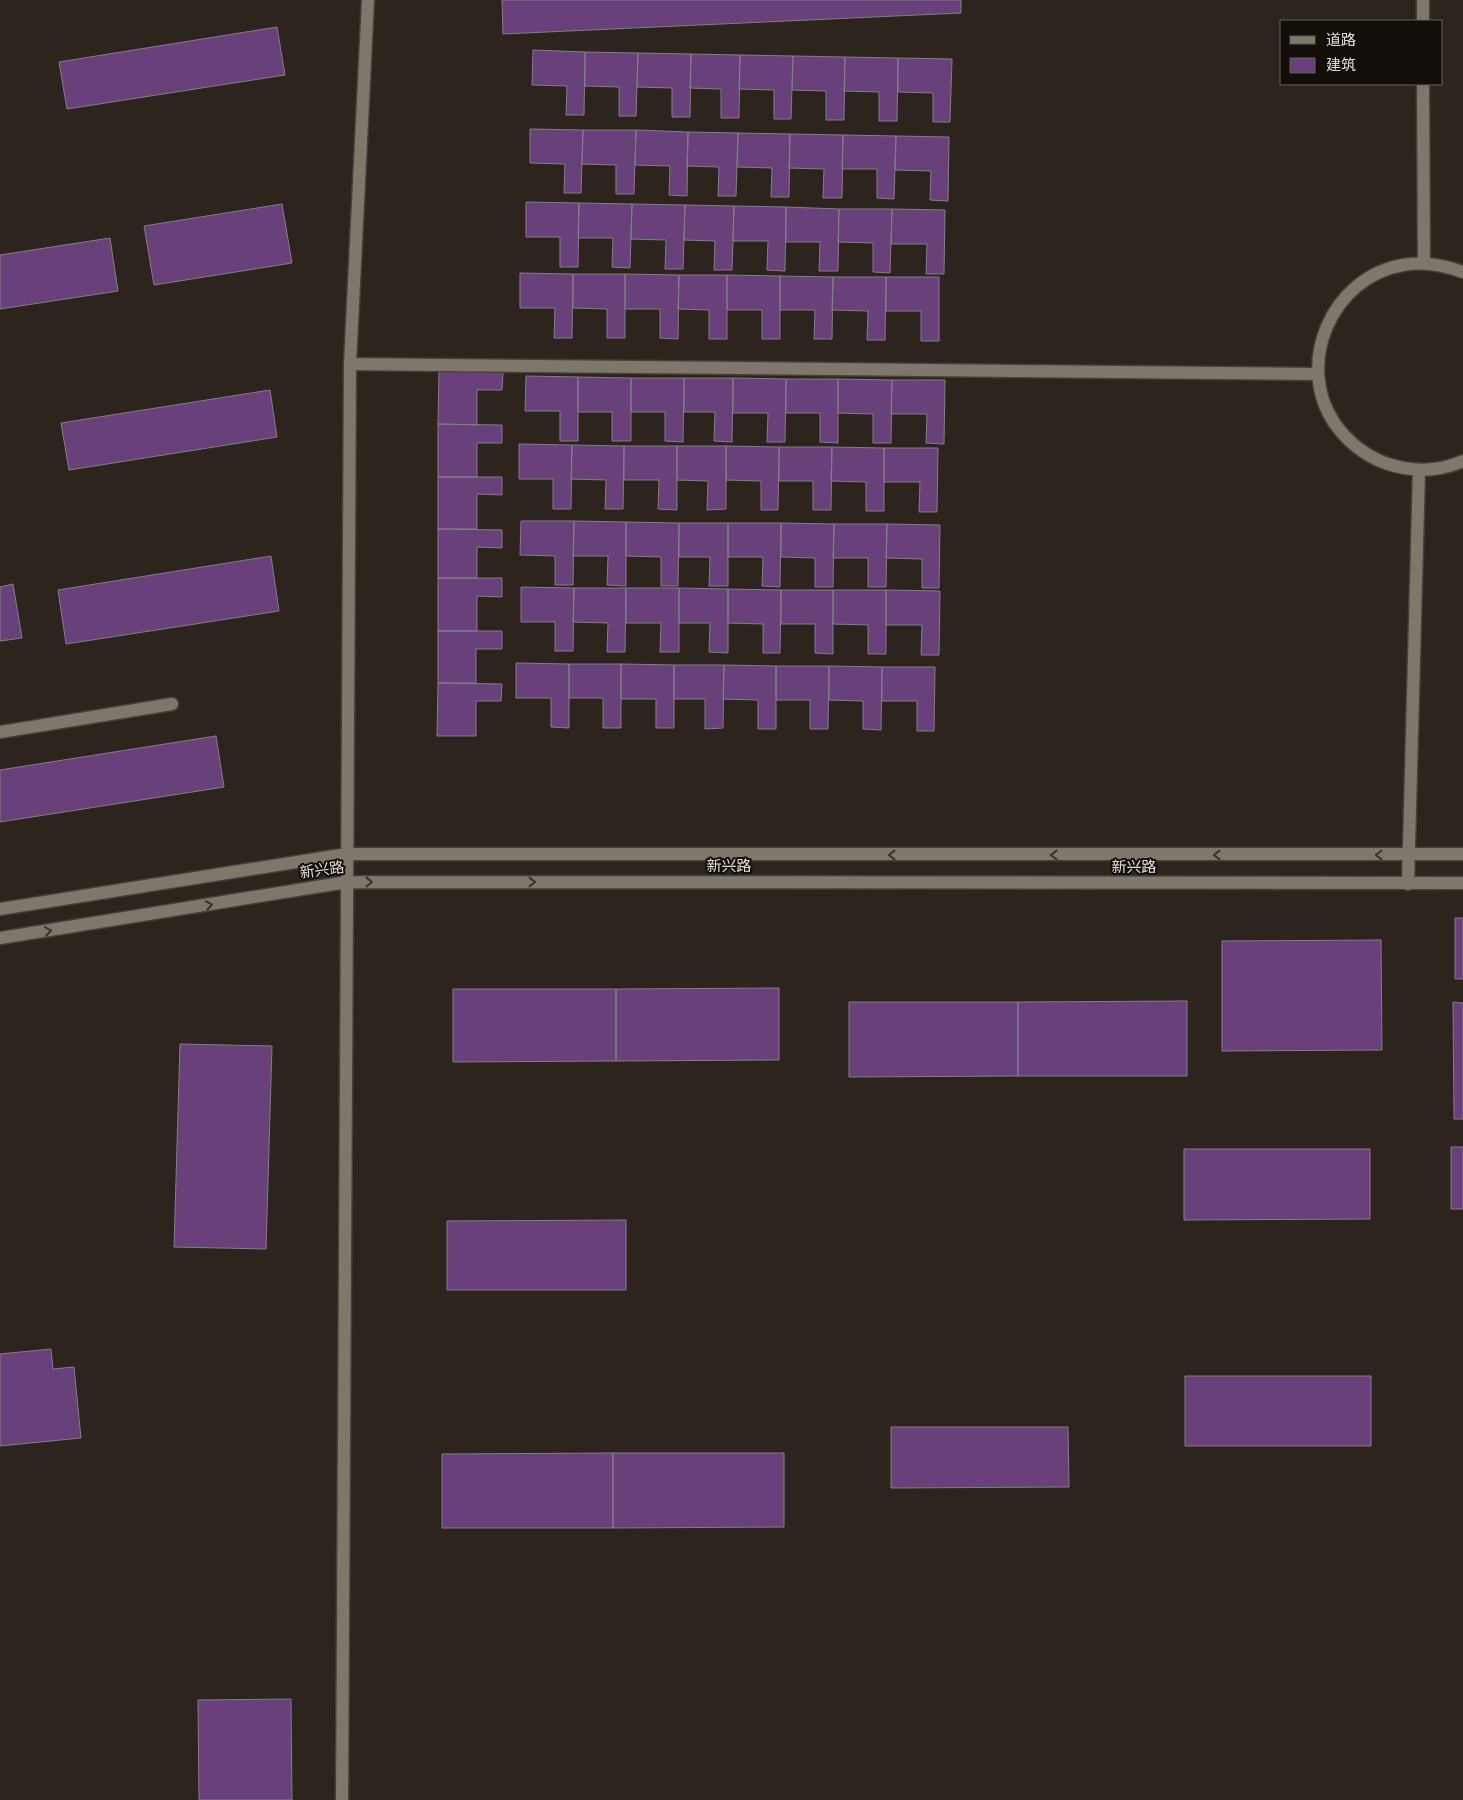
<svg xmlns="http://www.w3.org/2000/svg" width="1463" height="1800" viewBox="0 0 1463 1800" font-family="Rubik,'Noto Sans SC',sans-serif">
<rect width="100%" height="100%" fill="#2d251d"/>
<path fill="#68407a" stroke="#847d88" d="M502 0H961V13L503 34Z
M277 27 285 75 67 109 59 62Z
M533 50 585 52 584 115H566L567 86 532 85Z
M585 52 638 53 636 116H619V87L585 86Z
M638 53 691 54 690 117H672V88L637 87Z
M691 54 740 55 739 118H721V89L690 88Z
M740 55 793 56 791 119H774V90L739 89Z
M793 56 845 57 844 120H826V91L792 90Z
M845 57 898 58 897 121H879V92L844 91Z
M898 58 952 59 950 122H933V93L898 92Z
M530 129 583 130 581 193H564L565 164 530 163Z
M583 130H636L634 194H616V165L582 164Z
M636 130 688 132 687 196 669 195 670 166 635 165Z
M688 132 738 133 736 196H718L719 167 687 166Z
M738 133 790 134 789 197H771L772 168 737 167Z
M790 134 843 135 842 198H823L824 169 789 168Z
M843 135 896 136 894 199 877 198V169H842Z
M896 136 949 137 948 201 930 200 931 171 895 170Z
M526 202 579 203 578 267H560V237H526Z
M579 203 632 204 630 268 612 267 613 238H578Z
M282 204 292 263 154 285 144 226Z
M632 204 685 205 683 269H665L666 240 631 239Z
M685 205 734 206 732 270H714L715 241 684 240Z
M734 206 786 207 785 271 767 270 768 241H733Z
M786 207 839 209 838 271H819L820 242H786Z
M839 209H892L890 273 873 272V243L838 242Z
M892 209 945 210 944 274H926L927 244H891Z
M110 238 118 291 0 309V255Z
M520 273 573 274 572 338H554L555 308H520Z
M573 274H625V338H607V309L573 308Z
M625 274 679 275 678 339 660 338V309H625Z
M679 275H727V339H709V310L678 309Z
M727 275 780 276V339H762V310H727Z
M780 276 833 277 832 339H814L815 310H780Z
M833 277H886L885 340H867L868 311 832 310Z
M886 277H939V341H921V311H886Z
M439 372H503L502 390H477V425L438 424Z
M526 376 578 377V441H560V411H525Z
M578 377 631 378V441H612V412H578Z
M631 378H684L683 442 665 441V412H631Z
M684 378H733L732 442 714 441 715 412H684Z
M733 378 786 379 785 442H767L768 413H733Z
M786 379H838V443L820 442V413H786Z
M838 379 892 380 891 443H873V414L838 413Z
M892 380H945L944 444 926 443 927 414H891Z
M270 390 277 437 69 470 61 423Z
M438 424 502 425V443H477V477H438Z
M519 444 572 445 571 509H553V479H519Z
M572 445 624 446 623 509H605L606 480 571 479Z
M624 446H677V510L658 509 659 480H624Z
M677 446H726V509L707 510 708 481 677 480Z
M726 446 779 447 778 510H761V481L726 480Z
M779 447H832L831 510H813V481H779Z
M832 447 884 448V511H866V482L831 481Z
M884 448H938L937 512H919L920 482H884Z
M438 477H502V495L477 494V529H438Z
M521 521H574L573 585H555V556L520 555Z
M574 521 626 522V586L607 585 608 556H573Z
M626 522 679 523 678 586H661V557L626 556Z
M679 523H728V586H709L710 557H679Z
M728 523H781L780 587 762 586 763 557H728Z
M781 523 834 524 833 587H815V558L781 557Z
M834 524H887L886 587H868V558H833Z
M887 524 940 525 939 588H922V559L886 558Z
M438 529 502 530V548L477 547V578H438Z
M271 556 279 611 66 644 58 590Z
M438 578H502V597L477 596V631H438Z
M13 584 22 638 0 641V587Z
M521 587 574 588 573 651H555V622H521Z
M574 588H626L625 652H607L608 623 573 622Z
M626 588H679V652H660L661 623H626Z
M679 588 728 589V653L709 652 710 623H679Z
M728 589 781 590 780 653H763V624L728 623Z
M781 590H833V654L815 653V624H781Z
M833 590H886V654H868V625L833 624Z
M886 590 940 591 939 655H921L922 625H886Z
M438 631H502V649H476V683H438Z
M516 663 569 664V728L551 727V698H516Z
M569 664H621V728H603V698H569Z
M621 664 674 665V728H656V699H621Z
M674 665H724L723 728 705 729V699H674Z
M724 665 776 666V729H758V700L723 699Z
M776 666H829L828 729H810V700H776Z
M829 666 882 667 881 730 863 729V701L829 700Z
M882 667H935L934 731H917V701H882Z
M438 683 502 684 501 701H476V736H437Z
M216 736 224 787 0 822V770Z
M1455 918H1463V979H1455Z
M1381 940 1382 1050 1222 1051V941Z
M779 988V1060L616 1061V989Z
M453 989H616V1061L453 1062Z
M1187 1001V1076H1018V1002Z
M849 1002H1018V1076L849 1077Z
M1453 1002 1463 1003V1119H1454Z
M180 1044 272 1046 266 1249 174 1247Z
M1451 1147H1463V1209H1451Z
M1184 1149H1370V1219L1184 1220Z
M626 1220V1290H447V1221Z
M51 1349 53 1369 74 1367 81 1438 0 1446V1354Z
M1185 1376H1371V1446H1185Z
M891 1427H1068L1069 1487 891 1488Z
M613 1453V1528H442V1454Z
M613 1453H784V1527L613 1528Z
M291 1699 292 1800H199L198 1700Z"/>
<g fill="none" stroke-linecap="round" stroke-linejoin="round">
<g stroke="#463f39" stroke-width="15">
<path id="minor" d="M1423 0V21
M1423 84 1424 263
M1463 272C1443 265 1424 261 1403 265 1332 277 1294 364 1335 424 1348 442 1364 455 1385 463 1411 472 1438 472 1463 461
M350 364 1318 374
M0 732 172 704
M1408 884 1419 470"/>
</g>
<g stroke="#463f39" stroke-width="15">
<path id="secondary" d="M0 909 347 854H1463
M0 938 347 882 1463 883
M342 1800 350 364 368 0"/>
</g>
<use href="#minor" stroke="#7f766c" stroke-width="12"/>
<use href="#secondary" stroke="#7f766c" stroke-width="12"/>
</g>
<defs><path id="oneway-chevron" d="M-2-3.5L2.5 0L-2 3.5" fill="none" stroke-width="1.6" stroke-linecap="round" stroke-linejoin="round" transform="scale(1.25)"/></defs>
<g stroke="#38332d">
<use href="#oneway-chevron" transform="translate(892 855) rotate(-180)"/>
<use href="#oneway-chevron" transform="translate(1054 855) rotate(-180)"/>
<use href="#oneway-chevron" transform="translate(1217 855) rotate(-180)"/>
<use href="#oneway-chevron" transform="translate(1379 855) rotate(-180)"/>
<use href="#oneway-chevron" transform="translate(369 882)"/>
<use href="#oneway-chevron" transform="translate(532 882)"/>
<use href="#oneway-chevron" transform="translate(209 905) rotate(-9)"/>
<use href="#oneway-chevron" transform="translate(48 931) rotate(-9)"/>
</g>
<g text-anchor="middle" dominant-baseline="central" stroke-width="4" stroke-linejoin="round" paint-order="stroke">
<g font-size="15" fill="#e1dcd6" stroke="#120f0b">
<text x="729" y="866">新兴路</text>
<text x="1134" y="867">新兴路</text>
<text transform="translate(322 870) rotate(-8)">新兴路</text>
</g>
</g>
<rect x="1280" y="20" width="162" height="65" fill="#120f0b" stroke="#65615c"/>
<rect x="1290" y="36" width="25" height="8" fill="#7f766c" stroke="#65615c"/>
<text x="1326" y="45" font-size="15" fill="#e1dcd6">道路</text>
<rect x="1290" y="58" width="25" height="15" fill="#68407a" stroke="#65615c"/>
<text x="1326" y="70" font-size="15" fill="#e1dcd6">建筑</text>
</svg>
